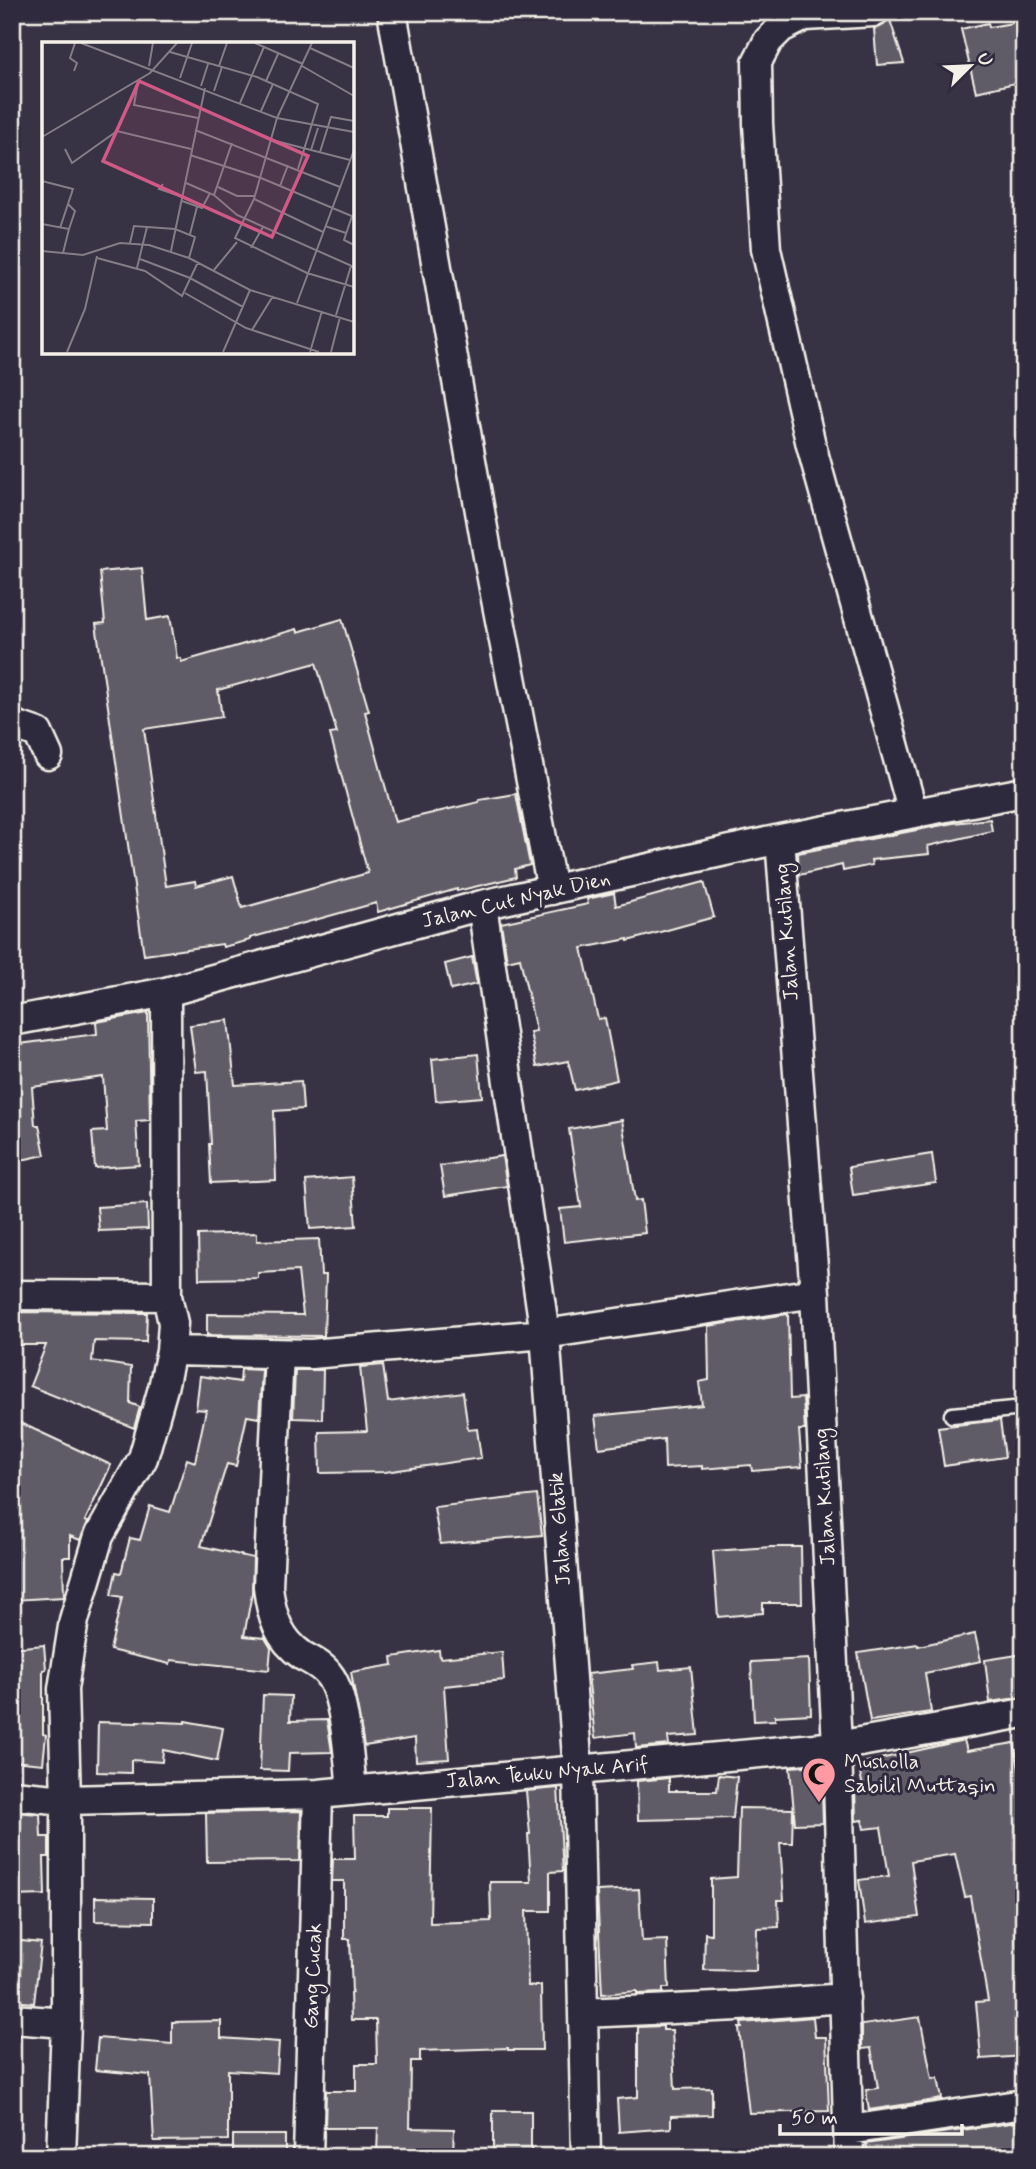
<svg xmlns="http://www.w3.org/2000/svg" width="1036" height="2169" viewBox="0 0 1036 2169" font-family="Mynerve,sans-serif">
<rect width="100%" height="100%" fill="#373244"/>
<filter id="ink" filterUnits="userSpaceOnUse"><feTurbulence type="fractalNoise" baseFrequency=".0143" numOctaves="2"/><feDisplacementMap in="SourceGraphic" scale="14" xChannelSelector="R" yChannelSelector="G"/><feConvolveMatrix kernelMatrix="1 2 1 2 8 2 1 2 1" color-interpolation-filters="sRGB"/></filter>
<g filter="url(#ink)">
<path fill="#5f5c67" stroke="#f4f1e8" stroke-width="2" fill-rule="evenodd" d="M889 17 904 63 877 65 874 29 884 25Z
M1024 21V81L976 92 961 29 988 23 989 27Z
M142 568 147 620 170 616 177 658H181V662L297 629 298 632 342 619 369 711 365 712 395 822 479 802V800L516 794 530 865 515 869 516 877 457 891V889L378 912 376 903 250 938V940L223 947 222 944 144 955 96 624 105 623 100 572ZM316 663 337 733 330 734 368 873 242 908 233 876 196 886 195 881 166 886 144 729 222 717 218 690Z
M990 819 992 831 928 846 929 854 871 860 872 865 843 871 842 865 799 875 798 853 953 823Z
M704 882 714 917 628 941V939L582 948 598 1019 605 1018 617 1080 575 1090 568 1061 537 1067 530 1032 536 1031 520 958 507 961 501 923 588 904 587 899 614 893 616 906Z
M472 957 477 984 451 990 445 964Z
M148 1013 150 1120 136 1121 139 1165 95 1168 92 1132 107 1131 103 1077 32 1087 35 1125H39L45 1155 21 1160 14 1126H12V1045L97 1034 96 1022Z
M228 1020 235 1085 301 1081 303 1109 274 1111 276 1180 211 1183 209 1144H211L207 1071 196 1072 190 1025Z
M478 1054 482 1097 436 1101 432 1059Z
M622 1120 635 1201 641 1200 645 1233 564 1242 560 1209 581 1207 569 1129Z
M932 1154 936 1183 853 1195 849 1167Z
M502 1156 507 1186 445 1196 440 1166Z
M352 1177 356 1226 310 1229 306 1181Z
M147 1204 148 1229 99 1231 97 1207Z
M257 1233V1241L319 1239 321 1275H326L324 1336 207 1335V1314L303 1315 298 1271 258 1273V1278L199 1279 198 1235Z
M12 1312 147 1313 146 1342 94 1341 92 1361 131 1367 130 1403 140 1407 134 1428 30 1386 46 1345H12Z
M788 1314 790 1399 803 1398 805 1430H799L802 1467 752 1471 751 1465 702 1469V1466L665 1468 664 1439 599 1448 595 1416 702 1405 699 1382 709 1380 708 1326Z
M383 1365 388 1402 463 1392 468 1430 477 1429 481 1458 385 1472 320 1473 319 1432 367 1431 360 1367Z
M241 1369 262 1370 259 1418 247 1416 236 1466 227 1464 201 1546 253 1558 252 1593 244 1636 265 1638 271 1648 269 1670 171 1660 170 1664 110 1650 122 1597 111 1595 116 1572 121 1573 130 1538 140 1540 150 1506 170 1512 187 1459 195 1462 206 1410 196 1409 200 1376 240 1382Z
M295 1370H323L322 1419 293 1418Z
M12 1419 111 1465 85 1521 88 1522 80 1540 70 1536V1557H63L64 1597 12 1600Z
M1000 1420 1005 1457 944 1466 938 1427Z
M537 1495 542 1535 440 1544 434 1507Z
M771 1547H801L802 1603H763V1613L718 1617 713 1551Z
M975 1634 981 1661 925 1673 931 1712 870 1721 858 1653 918 1644V1646Z
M44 1645 46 1669 43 1670V1734L46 1735 43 1764 12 1761V1648Z
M439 1650 440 1658 502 1652 504 1680 444 1686 449 1759 416 1761 415 1738 364 1746 351 1672 393 1665 392 1657Z
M1024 1654V1697L990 1702 985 1660Z
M809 1659 811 1714 775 1716V1720L754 1721 751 1662Z
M659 1662 660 1670 691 1667 698 1735 668 1737 669 1745 636 1748 635 1733 595 1738 588 1674 633 1669 632 1665Z
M263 1695 291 1696 290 1721 327 1720 332 1752 289 1753 288 1771 260 1770Z
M137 1721 185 1723V1721L223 1728 217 1761 163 1750 162 1762 131 1760V1773L97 1772 98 1722 137 1723Z
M964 1740 967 1751 1014 1743 1021 1779 1024 1778V2056L981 2059 976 2002 988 2001 970 1896 965 1897 955 1854 911 1861 919 1917 865 1924 859 1880 889 1876 881 1827 864 1829 862 1820 856 1821 855 1787H863L858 1764Z
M817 1765 819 1787H822L823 1823 795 1824 790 1767Z
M719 1775 737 1777 733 1818 638 1820 637 1781 669 1778V1791H717Z
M558 1788 563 1871 550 1872V1911H526L528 1986H541L542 2050H508V2048L420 2051V2061H411L410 2128 454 2129 453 2154 377 2153 378 2128H325L326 2091H356V2064H377L376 2020H351L350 1993H352L350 1939H344V1881H332L333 1859H355L354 1816H387V1808H432L430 1923 491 1921 490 1882H531L528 1834H530L526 1791Z
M739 1808 793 1809 792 1843H780L784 1900H778L779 1927 757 1928 756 1971 704 1970 705 1933 711 1934V1879L737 1877Z
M301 1811 300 1861 207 1862 206 1813Z
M12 1812 40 1814 41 1837H49V1857H44L45 1895 12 1896Z
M639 1889 642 1941 667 1940 669 1988H663V1993L637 1994V1991L602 1994 597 1891Z
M95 1897 153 1898V1922L95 1921Z
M12 1940 41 1943 34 2003 12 2001Z
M813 2017 815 2037H826L829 2111 749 2113 739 2028H742L741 2023Z
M920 2017 932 2079 938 2078 942 2099 869 2110 866 2090 878 2088 871 2048 862 2049V2025Z
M221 2021V2038L279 2042 277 2073 228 2070V2140L154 2141 150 2075 95 2070 98 2038 172 2044V2022Z
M663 2026V2030H672L675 2089 712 2088V2115L671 2116V2128L619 2132 617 2099 638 2097V2027Z
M493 2111H531V2156H493Z
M1024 2121V2157H868L866 2144Z
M233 2135H285V2157H233Z"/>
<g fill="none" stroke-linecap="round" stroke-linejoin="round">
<g stroke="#f4f1e8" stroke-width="19">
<path id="lane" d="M952 1415 1024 1408"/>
</g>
<g stroke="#f4f1e8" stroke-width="33">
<path id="street" d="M392 12 490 568 552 890
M874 12 805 16 781 28 768 41 757 62 758 124 766 249 811 445 913 813
M12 724 38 733 48 755
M780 839 815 1293 837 1746 849 2157
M482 905 545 1334 578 1771 586 2157
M12 1021 166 992 482 905 780 839 1024 792
M12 1295 167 1296
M171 1351 311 1354 545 1334 815 1293
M279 1354 268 1586C271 1615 278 1639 303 1656 312 1661 323 1666 329 1675 346 1696 349 1763 352 1791
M12 1795 66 1800 318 1794 837 1746 1024 1713
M583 2013 739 2006 845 1998
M12 2019 66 2023
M849 2130 1024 2104
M61 2157 66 2023V1800L63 1689 74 1620 99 1536 143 1458 163 1388 171 1351 173 1323 167 1296 166 992
M308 2157 318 1794"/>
</g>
<use href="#lane" stroke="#2f2a3d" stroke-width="14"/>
<use href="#street" stroke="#2f2a3d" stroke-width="28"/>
</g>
</g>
<defs>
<g id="mosque-pin" transform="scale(1.75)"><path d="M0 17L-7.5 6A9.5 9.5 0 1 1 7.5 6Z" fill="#ff9aa2" stroke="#2f2a3d"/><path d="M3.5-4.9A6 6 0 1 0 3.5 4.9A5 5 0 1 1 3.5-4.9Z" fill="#111"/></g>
</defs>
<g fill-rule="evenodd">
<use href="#mosque-pin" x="819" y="1774"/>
</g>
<g text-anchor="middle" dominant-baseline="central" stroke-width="6" stroke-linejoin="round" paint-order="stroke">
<g font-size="21" fill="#f4f1e8" stroke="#2f2a3d">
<text transform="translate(516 900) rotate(-13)">Jalan Cut Nyak Dien</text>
<text transform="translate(787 932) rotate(-94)">Jalan Kutilang</text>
<text transform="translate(825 1497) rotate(-93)">Jalan Kutilang</text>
<text transform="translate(560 1529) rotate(-94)">Jalan Glatik</text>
<text transform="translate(547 1773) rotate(-5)">Jalan Teuku Nyak Arif</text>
<text transform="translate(313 1976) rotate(-88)">Gang Cucak</text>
</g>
<g font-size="21" fill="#f4f1e8" stroke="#2f2a3d" text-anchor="start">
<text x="844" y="1762">Musholla<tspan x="844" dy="24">Sabilil Muttaqin</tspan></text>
</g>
</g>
<g transform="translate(42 42)">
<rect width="312" height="312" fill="#373244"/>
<path fill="none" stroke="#837e86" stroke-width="2" d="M39 1 235 76 312 90M213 1 261 22M270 1 235 76 212 157 193 196 265 231 312 245M268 6 312 26M128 10 215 35 276 62 256 127M107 24 111 1M177 24 185 1M260 24 312 54M32 29 35 21 28 16 33 1M138 36 150 1M224 39 236 12M96 40 92 63 156 76M159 44 166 22M172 49 180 25M198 61 222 5M219 69 231 42M153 88 298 145M0 95 108 31 135 1M230 98 308 118M23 107 30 121 75 89 149 107M269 108 276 86M278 110 289 75 312 79M148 113 219 136 312 175M0 139 31 147 18 186M144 141 172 153 195 173 312 225M121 142 117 147 141 155M238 144 246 123M176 145 195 154H213M172 153 190 101M212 157 281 190M140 159 160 166 168 151M26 162 33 169 27 187M310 174 302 198 312 203M0 182 27 187 21 211M283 184 304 191M148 192 155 165M88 201 92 184 133 187 153 195 147 216M209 206 221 185M0 209 41 213 78 201 107 203 147 216 208 248 312 280M129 209 163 46M55 216 103 229 140 254 156 220M98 217 148 236 201 265M95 226 105 185M172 228 195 200M143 251 204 286 277 310M255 261 312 108M294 273 309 224M210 288 231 254M25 310 43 267 55 214M181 310 208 248M268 310 280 269M289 310 298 275"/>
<path fill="#d15985" fill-opacity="0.15" stroke="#d15985" stroke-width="3.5" d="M97 39 266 114 230 195 61 119Z"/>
<rect width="312" height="312" fill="none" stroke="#f4f1e8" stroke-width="3.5"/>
</g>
<rect width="1036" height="2169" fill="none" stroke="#2f2a3d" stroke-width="42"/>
<rect x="21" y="21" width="994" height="2127" fill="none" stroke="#f4f1e8" stroke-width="2.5" filter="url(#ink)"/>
<g transform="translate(970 66) rotate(66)" stroke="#2f2a3d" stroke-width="5" paint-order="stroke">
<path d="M0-5L12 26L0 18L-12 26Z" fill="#f4f1e8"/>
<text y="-10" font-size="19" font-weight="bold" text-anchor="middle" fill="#f4f1e8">U</text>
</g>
<path d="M780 2124v10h182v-10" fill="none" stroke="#f4f1e8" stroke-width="3.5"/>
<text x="791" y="2124" font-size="21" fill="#f4f1e8" stroke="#2f2a3d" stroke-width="5" paint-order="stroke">50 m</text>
</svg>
